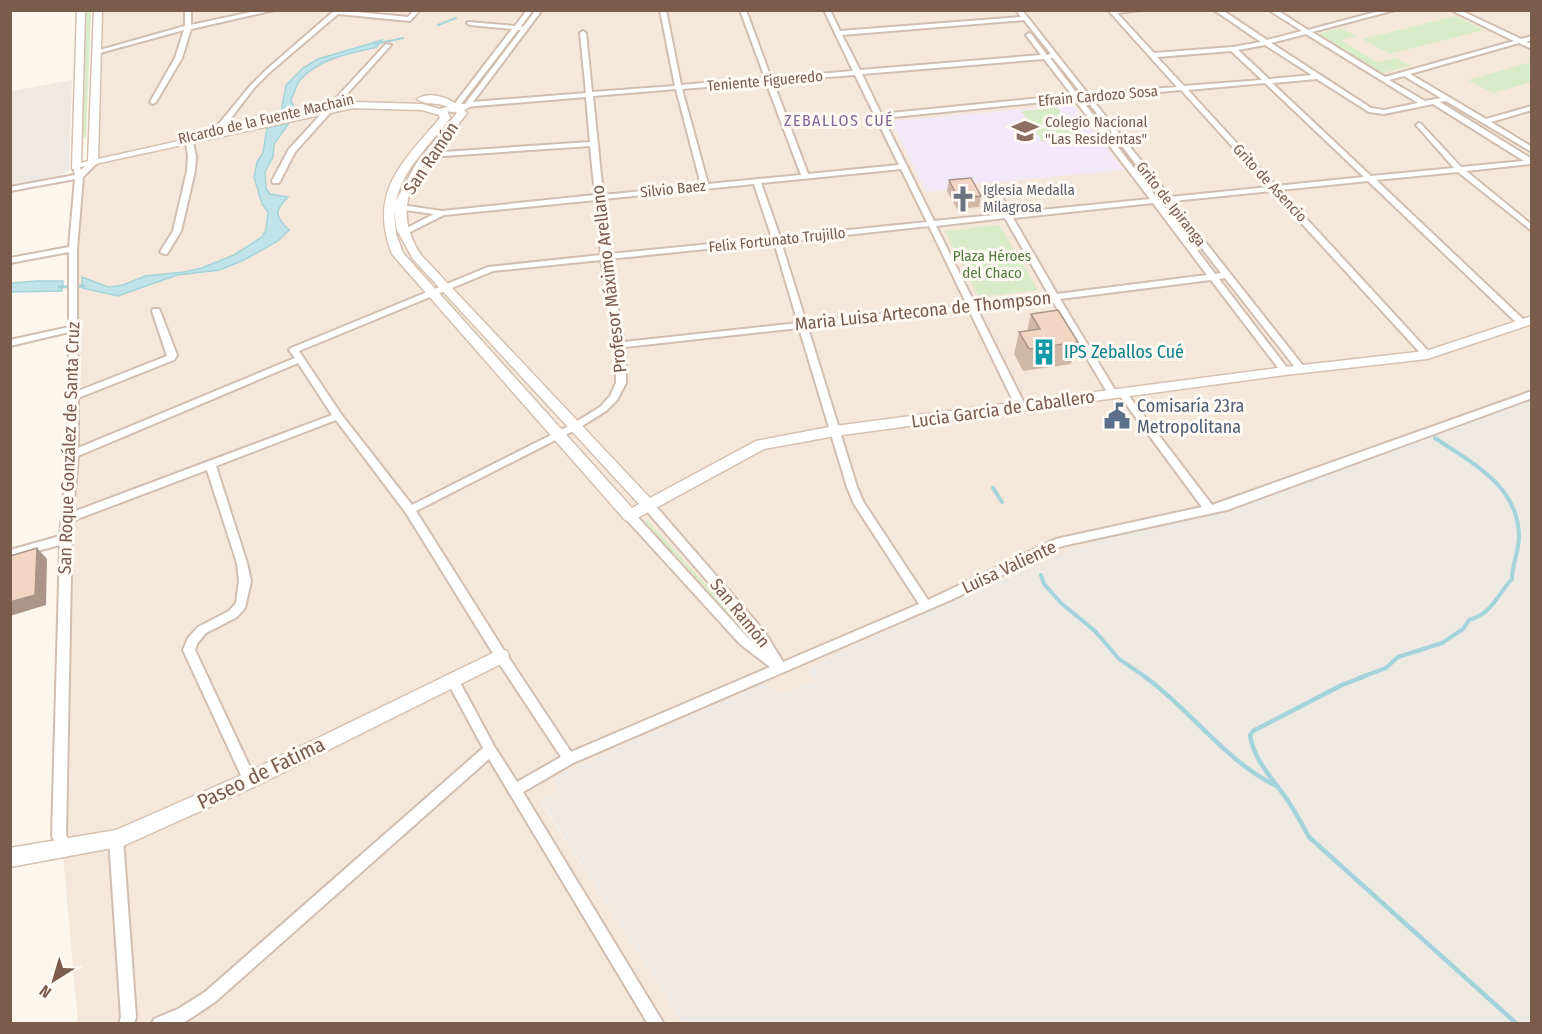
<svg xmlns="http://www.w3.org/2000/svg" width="1542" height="1034" viewBox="0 0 1542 1034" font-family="'Fira Sans Condensed',sans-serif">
<rect width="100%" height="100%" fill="#fdf6ec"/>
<path fill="#f5e8da" d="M95 11H1531V402L540 801 683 1023H78L61 833 75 181 91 160Z"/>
<path fill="#efe9e4" d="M72 80 69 170 56 178 11 186V91Z
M1531 399V1023H683L540 800 561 791 552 778 761 684 771 687 780 696 815 680 807 673 812 666 930 611 1101 538 1229 510Z"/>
<path fill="#f3e8fa" d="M1073 105 1124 170 964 185V189L926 192 891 121Z"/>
<path fill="#d8ecc9" d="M84 11H91L86 137 82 139Z
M1455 16 1484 30 1390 54 1362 39Z
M1341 28 1356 36 1340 40 1377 62 1395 58 1411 66 1382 73 1319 34Z
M1531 62V82L1493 93 1468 80Z
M1057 107 1080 137 1042 141 1021 111Z
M999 225 1038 290 979 297 945 231Z
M441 295H443L561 427H559Z
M647 520 748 631V633H745L644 521Z"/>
<path fill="#bfe3e8" stroke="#a5d3da" stroke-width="1.5" d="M382 40 377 47C350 54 322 57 301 79 296 84 295 93 291 99L294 109 281 113 286 85 303 68 318 59Z
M289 123 274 144 273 157 265 172 266 188 270 194 288 197C275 210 274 216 289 230L278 241 246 259 220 270 177 275 118 296 82 288V277L108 287 123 285 145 276 184 272 202 268 234 255 262 237 266 230 268 212 262 204 254 177 257 162 263 153 267 128Z
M37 281H63L62 291 11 292V283Z"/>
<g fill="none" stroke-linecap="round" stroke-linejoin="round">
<path stroke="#a5d3da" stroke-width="2" d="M438 25 456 18
M375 44 403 38
M281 123 286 107"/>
<path stroke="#a5d3da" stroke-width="3" d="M59 287 84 286"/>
<path stroke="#a5d3da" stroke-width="4" d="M993 488 1002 502
M1041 575 1044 584 1061 603 1095 631 1119 659 1147 678
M1359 678 1386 668 1398 657 1442 643 1463 629 1469 620C1492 614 1497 595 1512 579 1512 564 1519 551 1519 537 1519 486 1472 463 1435 438"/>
<path stroke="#a5d3da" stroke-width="4.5" d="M1145 677C1189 708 1228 764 1277 786
M1363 677 1342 685 1253 731 1250 735C1254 762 1276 782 1290 804 1297 815 1303 826 1309 837L1517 1024"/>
<g stroke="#d1beb0" stroke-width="4">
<path id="street" d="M185 10H191V25L261 10H275L191 29 182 58 156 102 153 104 150 102 175 58 184 30 96 54 93 52 185 26Z
M335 10 408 17 414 10H420L410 21 338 14 270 72 254 88 221 131 220 136H216L213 131 250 86 266 70Z
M527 10H533L521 26 523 27 536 10H542L473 102 586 93 580 33 583 31 586 33 592 92 675 86 660 10H666L681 85 765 78 740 10H746L771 78 853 71 824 10H830L840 31 1021 17 1016 10H1022L1088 94 1177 87 1108 10H1141L1117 13 1154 53 1233 47 1261 42 1214 10H1222L1267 40 1302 31 1269 10H1277L1308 30 1383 10H1395L1312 32 1385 77 1514 41 1451 10H1460L1521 39 1532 36V40L1526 42 1532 44V49L1519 43 1410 74 1486 119 1532 106V110L1491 122 1532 147V152L1446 101 1440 102 1532 159 1531 164 1466 171 1532 225V231L1458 172 1376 180 1525 321V325H1519L1368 181 1280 190 1430 353 1432 355 1430 357H1424L1272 191 1173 201 1304 367 1306 369 1304 371H1298L1225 278 1219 279 1288 369 1290 371 1288 373H1282L1211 280 1060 299 1118 395 1113 398 1110 397 1052 300 977 309 1026 407 1021 410 1016 407 969 310 808 328 857 487 864 503 928 600 1056 539 1202 507 1120 396 1118 394 1120 392H1126L1212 505 1532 391V398L1227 510 1062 546 953 599 573 763 523 792 664 1024H648L489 759 215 1002 188 1020 180 1024H152L154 1019 178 1009 205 992 483 748 448 683 446 679 448 675 452 674 456 675 494 746 517 782 561 757 497 660 406 513 336 420 216 466 247 563 251 581 245 608 237 617 206 633 197 644 195 650 256 780 255 784 250 786 245 784 183 650 188 638 198 627 229 611 236 603 239 581 237 563 207 470 72 521 66 835 72 848 70 853 65 855 60 853 52 836 60 545 10 558V550L60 536 68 454 69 332 10 346V340L69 327V252L10 263V258L69 247 75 179 10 191V187L75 175 73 165H79L81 170 90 161 97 163 83 177 77 249V326L79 328 77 330 78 391 167 356 152 311 153 309H159L160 311 177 355 174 360 78 398V448L295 358 289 350 291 348 488 267 601 255 596 200 444 215 406 234H400L399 232 434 214 398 209V205H401L442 211 595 195 590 146 429 157 425 155 429 153 590 142 586 97 476 106 469 107 465 110C457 108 460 110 453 112 447 110 439 114 434 110L453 106 512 29 470 25 467 23 468 22 515 26ZM1024 20 1051 54 1047 55 1031 34 1029 33 1026 35 1041 55 860 70 842 35ZM518 30H521L465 104H461ZM1306 34 1418 103 1384 110 1371 108 1271 43ZM1265 45 1312 75 1269 79 1238 50ZM1231 51 1262 80 1184 86 1157 57ZM1050 58H1053L1082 94 1078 95ZM1044 59 1072 95 881 114 862 74ZM855 75 899 165 808 174 773 81ZM1404 76 1441 98 1425 101 1389 80ZM1317 79 1369 112 1384 114 1433 104 1524 161 1461 167 1421 124 1419 123 1416 125 1417 126 1454 168 1371 176 1272 83ZM766 82 801 175 708 184 682 89ZM1265 83 1364 177 1276 186 1188 90ZM676 89 701 185 603 195 593 96ZM1181 90 1269 187 1170 197 1091 98ZM1085 98 1162 198H1157L1081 99ZM1074 99 1150 199 1010 213 998 188 994 186 990 188 1003 214 934 221 883 118ZM901 169 927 222 780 237 761 183ZM754 184 772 238 609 254 603 199ZM1161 202H1166L1221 273 1215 274ZM1153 203 1207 275 1057 294 1013 218ZM1005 218 1049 295 975 304 936 226ZM929 226 967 305 806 322 781 242ZM774 242 798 323 624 342 609 259ZM601 260 616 345V383L610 396 600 407 571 425 412 505 341 414 299 351 493 271ZM799 328 847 487 854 504 919 604 783 662 764 631 653 503H645L644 506 645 509 756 637 762 648 748 638 634 513H626L625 516 626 519 740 644 770 667 571 752 505 652 416 511 577 429 606 411 617 400 626 383 625 347ZM298 363 332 415 73 512 78 456Z
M386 44 391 45 295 152 279 183H273L272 181 289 149Z
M185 136 192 138 196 156 195 171 181 231 167 254H164L160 252 173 231 187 171 188 156Z
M116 832 121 834 123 839 136 1017 134 1024H119L121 1017 109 839 111 834Z"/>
</g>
<g stroke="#d6c0b0" stroke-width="3">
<path id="secondary" d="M77 10H85L81 163 88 161 94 10H102L98 159 353 102 422 104 447 111 450 118C431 144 403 168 396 201L416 164 457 113C438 98 431 108 417 99 433 89 456 101 467 113 433 159 381 194 421 255L650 498 756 441 835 426 1285 367 1426 351 1532 316V324L1427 359 1285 375 835 436 764 449 630 522 625 520 392 254C368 192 402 163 440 118L439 115 422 110 353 108 72 169ZM394 210 397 230 413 259 639 504 632 508 403 253 396 234Z
M501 649 507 651 509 656 507 661 256 786 123 846 10 867V848L116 830 244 774Z"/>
</g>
<use href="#street" fill="#fff" fill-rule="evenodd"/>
<use href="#secondary" fill="#fff" fill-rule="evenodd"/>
</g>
<path fill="#d1b7a8" d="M949 180 981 196 979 207 957 209 947 191Z
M1031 314 1078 342 1071 364 1023 371 1014 354 1019 332 1027 331Z"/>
<path fill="#aa9588" d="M37 548 47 559 46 605 10 616V602Z"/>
<path fill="#f3d5c3" stroke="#aa9588" stroke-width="1.5" d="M971 178 981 196 958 198 949 180Z
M1058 310 1078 342 1029 349 1019 332 1040 329 1031 314Z
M37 548 35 595 10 602V556Z"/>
<defs>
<g id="school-bare" transform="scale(2.07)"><path d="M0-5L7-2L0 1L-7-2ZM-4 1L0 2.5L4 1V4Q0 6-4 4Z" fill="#8d6e63" stroke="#fffaf3" stroke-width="2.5" paint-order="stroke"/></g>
<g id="church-bare" transform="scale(2.07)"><path d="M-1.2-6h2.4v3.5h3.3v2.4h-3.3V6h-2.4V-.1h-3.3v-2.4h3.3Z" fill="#6b7280" stroke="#fffaf3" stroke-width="2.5" paint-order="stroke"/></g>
<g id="building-bare" transform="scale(2.07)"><path d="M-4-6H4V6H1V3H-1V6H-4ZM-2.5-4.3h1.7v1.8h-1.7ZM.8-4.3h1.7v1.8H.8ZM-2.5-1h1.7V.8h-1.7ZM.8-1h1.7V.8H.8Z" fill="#0f9aa8" stroke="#fffaf3" stroke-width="2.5" paint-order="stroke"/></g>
<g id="civic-bare" transform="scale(2.07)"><path d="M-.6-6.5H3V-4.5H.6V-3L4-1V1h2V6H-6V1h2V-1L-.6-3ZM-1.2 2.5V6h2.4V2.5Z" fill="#5c6f8a" stroke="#fffaf3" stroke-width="2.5" paint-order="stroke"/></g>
</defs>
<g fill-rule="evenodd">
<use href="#school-bare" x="1025" y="131"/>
<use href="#church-bare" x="963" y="199"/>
<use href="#building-bare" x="1044" y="352"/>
<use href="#civic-bare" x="1117" y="416"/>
</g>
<g text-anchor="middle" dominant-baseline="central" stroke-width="6" stroke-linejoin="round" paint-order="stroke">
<g font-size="15" fill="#7a5c4d" stroke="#fffaf3">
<text transform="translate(765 81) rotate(-5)">Teniente Figueredo</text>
<text transform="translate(1098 96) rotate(-5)">Efrain Cardozo Sosa</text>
<text transform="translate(266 119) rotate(-13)">RIcardo de la Fuente Machain</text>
<text transform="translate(1270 183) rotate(47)">Grito de Asencio</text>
<text transform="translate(673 189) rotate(-6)">Silvio Baez</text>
<text transform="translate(1171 204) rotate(52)">Grito de Ipiranga</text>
<text transform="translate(777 240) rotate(-6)">Felix Fortunato Trujillo</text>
</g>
<g font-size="15" fill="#785e54" stroke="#fffaf3" text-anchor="start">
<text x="1045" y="122">Colegio Nacional<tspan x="1045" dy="17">"Las Residentas"</tspan></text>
</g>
<g font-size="15" fill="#5b616d" stroke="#fffaf3" text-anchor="start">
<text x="983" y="190">Iglesia Medalla<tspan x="983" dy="17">Milagrosa</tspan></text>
</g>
<g font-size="15" fill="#537a41" stroke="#fffaf3">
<text x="992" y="256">Plaza Héroes<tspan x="992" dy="17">del Chaco</tspan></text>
</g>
<g font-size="16" letter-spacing="1.5" fill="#846695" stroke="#fffaf3">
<text x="839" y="120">ZEBALLOS CUÉ</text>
</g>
<g font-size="18" fill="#7a5c4d" stroke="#fffaf3">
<text transform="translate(431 158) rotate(-56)">San Ramón</text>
<text transform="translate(609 279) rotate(-97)">Profesor Máximo Arellano</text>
<text transform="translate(923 311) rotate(-6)">Maria Luisa Artecona de Thompson</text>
<text transform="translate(1003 409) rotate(-8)">Lucia Garcia de Caballero</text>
<text transform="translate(69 448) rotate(-88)">San Roque González de Santa Cruz</text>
<text transform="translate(1009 567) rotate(-25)">Luisa Valiente</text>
<text transform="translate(740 613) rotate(51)">San Ramón</text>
</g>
<g font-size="18" fill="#0d838f" stroke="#fffaf3" text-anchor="start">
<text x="1064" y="352">IPS Zeballos Cué</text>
</g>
<g font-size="18" fill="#4e5e75" stroke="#fffaf3" text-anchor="start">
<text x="1137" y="406">Comisaría 23ra<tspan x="1137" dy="21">Metropolitana</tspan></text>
</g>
<g font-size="21" fill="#7a5c4d" stroke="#fffaf3">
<text transform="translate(261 773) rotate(-26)">Paseo de Fatima</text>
</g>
</g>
<rect width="1542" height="1034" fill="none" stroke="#7a5c4d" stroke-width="24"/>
<g transform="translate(54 980) rotate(217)" stroke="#fffaf3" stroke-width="4.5" paint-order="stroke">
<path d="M0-4.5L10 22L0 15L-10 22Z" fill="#7a5c4d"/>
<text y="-9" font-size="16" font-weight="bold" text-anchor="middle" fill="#7a5c4d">N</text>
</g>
</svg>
